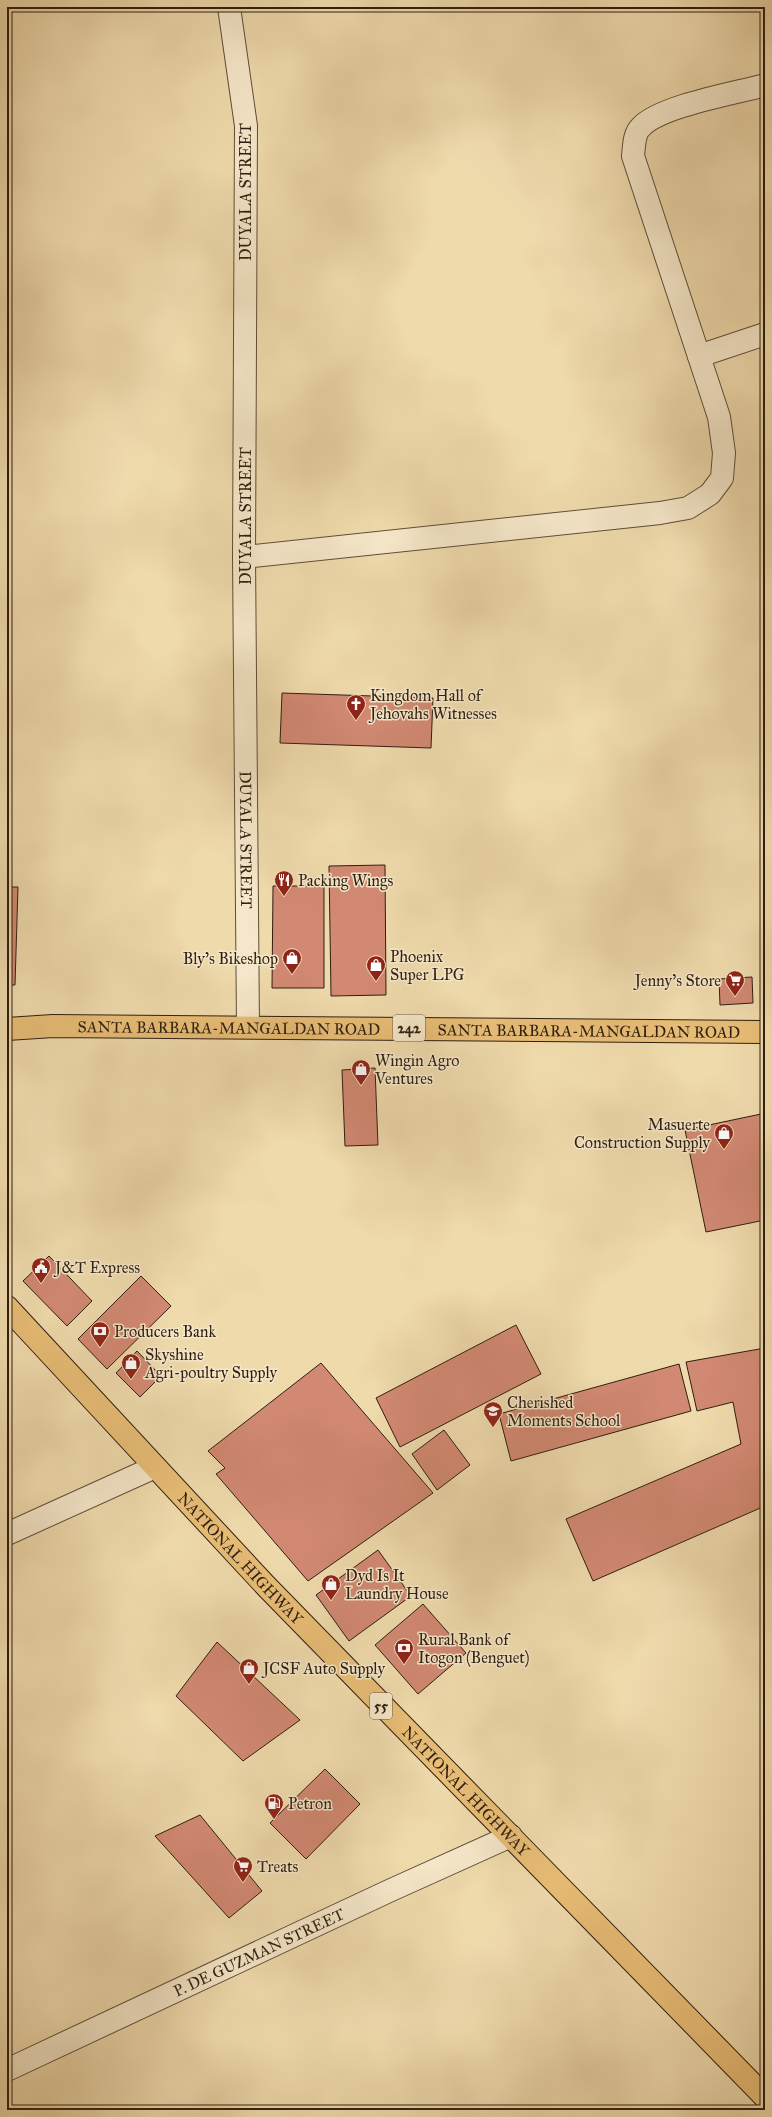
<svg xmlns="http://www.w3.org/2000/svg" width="772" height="2117" viewBox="0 0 772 2117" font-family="'IM FELL Great Primer',serif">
<rect width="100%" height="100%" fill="#efdaac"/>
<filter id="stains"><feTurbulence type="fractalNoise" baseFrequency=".005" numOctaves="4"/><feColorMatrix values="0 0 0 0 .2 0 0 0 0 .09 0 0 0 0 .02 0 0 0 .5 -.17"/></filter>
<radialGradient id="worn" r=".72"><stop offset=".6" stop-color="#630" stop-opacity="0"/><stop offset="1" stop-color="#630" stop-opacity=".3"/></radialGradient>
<path fill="#d28973" stroke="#2e1e10" d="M282 693 433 698 431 748 280 743Z
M385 865 386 995 331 996 329 866Z
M273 886H324V988H272Z
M7 887H18L15 985H7Z
M752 977 753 1003 720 1005 719 979Z
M375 1068 378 1145 345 1146 342 1070Z
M761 1114 765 1131V1220L706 1232 685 1130Z
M49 1256 92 1301 67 1326 23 1281Z
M141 1276 171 1306 107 1369 78 1339Z
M516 1325 541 1374 400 1447 376 1398Z
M765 1348V1506L593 1581 566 1519 741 1444 733 1402 697 1411 686 1362Z
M137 1351 161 1376 140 1397 116 1373Z
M321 1363 433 1493 308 1581 216 1474 225 1468 208 1451Z
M679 1364 691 1411 511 1461 499 1414Z
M444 1430 470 1465 437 1490 412 1454Z
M378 1550 411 1596 349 1641 316 1595Z
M423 1604 466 1653 418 1694 375 1645Z
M217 1642 300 1720 243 1761 176 1696Z
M325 1769 360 1804 306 1859 270 1823Z
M200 1815 262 1891 229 1918 155 1836Z"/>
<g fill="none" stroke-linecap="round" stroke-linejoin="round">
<g stroke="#5e4d37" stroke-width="24">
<g id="minor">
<path d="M699 356 765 334"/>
<path d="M244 557 660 513 688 508 710 494 722 478 724 453 719 417 633 156C634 147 634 133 641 127 660 106 736 93 765 85"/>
<path d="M7 1534 155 1467"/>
<path id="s1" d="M7 2070 389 1891 511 1836"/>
</g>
</g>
<g stroke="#5e4d37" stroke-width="24">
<g id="tertiary">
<path id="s2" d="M229 7 246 126 244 557 248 1027"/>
</g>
</g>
<g stroke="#2e1e10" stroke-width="24">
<g id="primary">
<path id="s3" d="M7 1029 53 1026 765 1032"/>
</g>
</g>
<g stroke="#2e1e10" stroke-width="24">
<g id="trunk">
<path id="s4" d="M7 1307 266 1586 765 2097"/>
</g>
</g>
<use href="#minor" stroke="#f5e7c9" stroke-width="22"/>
<use href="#tertiary" stroke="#f5e7c9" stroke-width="22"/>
<use href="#primary" stroke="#e8bd76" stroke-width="22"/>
<use href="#trunk" stroke="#e8bd76" stroke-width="22"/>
</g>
<defs>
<g id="church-pin" transform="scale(1)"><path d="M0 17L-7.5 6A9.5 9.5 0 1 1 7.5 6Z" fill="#8f2418" stroke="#f5e7c9"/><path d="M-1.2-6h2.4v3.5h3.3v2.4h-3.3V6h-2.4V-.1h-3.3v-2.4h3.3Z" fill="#fff"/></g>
<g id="restaurant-pin" transform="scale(1)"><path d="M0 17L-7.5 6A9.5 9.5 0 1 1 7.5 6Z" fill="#8f2418" stroke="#f5e7c9"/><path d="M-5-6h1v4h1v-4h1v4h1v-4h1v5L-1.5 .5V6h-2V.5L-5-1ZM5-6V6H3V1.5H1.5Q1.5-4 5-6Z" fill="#fff"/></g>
<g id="shop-pin" transform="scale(1)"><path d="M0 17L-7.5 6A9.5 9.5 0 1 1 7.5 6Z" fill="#8f2418" stroke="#f5e7c9"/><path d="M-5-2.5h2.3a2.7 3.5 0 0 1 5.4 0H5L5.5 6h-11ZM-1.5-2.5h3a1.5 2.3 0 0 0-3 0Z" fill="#fff"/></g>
<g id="supermarket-pin" transform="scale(1)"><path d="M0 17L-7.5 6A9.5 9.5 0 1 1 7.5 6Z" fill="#8f2418" stroke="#f5e7c9"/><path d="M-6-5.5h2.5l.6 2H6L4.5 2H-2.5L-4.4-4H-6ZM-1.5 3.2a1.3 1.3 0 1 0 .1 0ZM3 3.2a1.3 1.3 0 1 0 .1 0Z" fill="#fff"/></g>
<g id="civic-pin" transform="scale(1)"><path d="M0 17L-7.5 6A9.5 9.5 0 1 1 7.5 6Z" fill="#8f2418" stroke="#f5e7c9"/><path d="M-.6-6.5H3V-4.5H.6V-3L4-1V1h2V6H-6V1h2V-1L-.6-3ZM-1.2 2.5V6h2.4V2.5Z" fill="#fff"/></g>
<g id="bank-pin" transform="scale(1)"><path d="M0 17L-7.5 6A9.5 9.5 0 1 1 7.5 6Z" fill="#8f2418" stroke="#f5e7c9"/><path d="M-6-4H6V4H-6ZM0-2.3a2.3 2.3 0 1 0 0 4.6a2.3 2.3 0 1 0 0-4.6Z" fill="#fff"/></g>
<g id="school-pin" transform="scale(1)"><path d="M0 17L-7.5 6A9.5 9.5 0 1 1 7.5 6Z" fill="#8f2418" stroke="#f5e7c9"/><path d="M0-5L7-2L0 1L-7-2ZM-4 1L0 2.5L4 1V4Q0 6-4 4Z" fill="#fff"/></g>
<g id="fuel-pin" transform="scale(1)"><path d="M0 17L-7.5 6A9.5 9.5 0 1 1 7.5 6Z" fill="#8f2418" stroke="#f5e7c9"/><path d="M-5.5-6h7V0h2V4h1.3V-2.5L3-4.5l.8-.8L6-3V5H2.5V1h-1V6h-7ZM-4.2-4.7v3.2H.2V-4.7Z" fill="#fff"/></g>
</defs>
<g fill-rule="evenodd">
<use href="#church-pin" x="356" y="704"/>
<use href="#restaurant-pin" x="284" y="880"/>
<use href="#shop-pin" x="292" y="958"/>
<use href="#shop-pin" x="376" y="965"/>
<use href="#supermarket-pin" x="735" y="980"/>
<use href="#shop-pin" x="361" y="1069"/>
<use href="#shop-pin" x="724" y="1133"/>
<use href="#civic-pin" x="41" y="1267"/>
<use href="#bank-pin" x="100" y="1331"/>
<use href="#shop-pin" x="131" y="1363"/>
<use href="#school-pin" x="493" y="1411"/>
<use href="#shop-pin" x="331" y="1584"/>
<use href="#bank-pin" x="404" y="1648"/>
<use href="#shop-pin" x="249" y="1668"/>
<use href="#fuel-pin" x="274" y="1803"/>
<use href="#supermarket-pin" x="243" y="1866"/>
</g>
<g text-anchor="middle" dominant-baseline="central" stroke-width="3" stroke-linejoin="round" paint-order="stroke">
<g fill="#f5e7c9" stroke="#6a5a48" stroke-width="1">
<rect x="393" y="1015" width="32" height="26" rx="3"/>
<rect x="370" y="1693" width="22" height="26" rx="3"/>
</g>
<g font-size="15" font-weight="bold" fill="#2e1e10">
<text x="409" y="1028">242</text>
<text x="381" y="1706">55</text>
</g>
<g font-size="16" fill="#2e1e10" stroke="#f5e7c9">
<text transform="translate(245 192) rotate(-90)">DUYALA STREET</text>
<text transform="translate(245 516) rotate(-90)">DUYALA STREET</text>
<text stroke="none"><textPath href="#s2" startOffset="834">DUYALA STREET</textPath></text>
<text stroke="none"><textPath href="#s3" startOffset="222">SANTA BARBARA-MANGALDAN ROAD</textPath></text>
<text stroke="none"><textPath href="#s3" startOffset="582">SANTA BARBARA-MANGALDAN ROAD</textPath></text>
<text stroke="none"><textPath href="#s4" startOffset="343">NATIONAL HIGHWAY</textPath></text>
<text stroke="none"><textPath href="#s4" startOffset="667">NATIONAL HIGHWAY</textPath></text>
<text stroke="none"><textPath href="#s1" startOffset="278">P. DE GUZMAN STREET</textPath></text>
</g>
<g font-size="16" fill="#2e1e10" stroke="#f5e7c9" text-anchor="start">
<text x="370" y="695">Kingdom Hall of<tspan x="370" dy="18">Jehovahs Witnesses</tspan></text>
<text x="298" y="880">Packing Wings</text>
<text x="390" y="956">Phoenix<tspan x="390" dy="18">Super LPG</tspan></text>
<text x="278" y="958" text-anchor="end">Bly's Bikeshop</text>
<text x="721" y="980" text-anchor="end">Jenny's Store</text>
<text x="375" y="1060">Wingin Agro<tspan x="375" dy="18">Ventures</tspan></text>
<text x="710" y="1124" text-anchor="end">Masuerte<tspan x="710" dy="18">Construction Supply</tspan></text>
<text x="55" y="1267">J&amp;T Express</text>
<text x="114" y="1331">Producers Bank</text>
<text x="145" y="1354">Skyshine<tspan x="145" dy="18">Agri-poultry Supply</tspan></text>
<text x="507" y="1402">Cherished<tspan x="507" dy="18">Moments School</tspan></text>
<text x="345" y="1575">Dyd Is It<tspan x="345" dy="18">Laundry House</tspan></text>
<text x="418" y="1639">Rural Bank of<tspan x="418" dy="18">Itogon (Benguet)</tspan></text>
<text x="263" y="1668">JCSF Auto Supply</text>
<text x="288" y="1803">Petron</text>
<text x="257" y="1866">Treats</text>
</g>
</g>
<rect width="772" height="2117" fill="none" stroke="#efdaac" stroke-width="24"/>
<rect x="8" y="8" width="756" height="2101" fill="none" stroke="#2e1e10" stroke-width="2"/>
<rect x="12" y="12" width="748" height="2093" fill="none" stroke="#2e1e10"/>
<rect width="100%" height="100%" filter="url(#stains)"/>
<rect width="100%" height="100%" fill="url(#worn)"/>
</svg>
